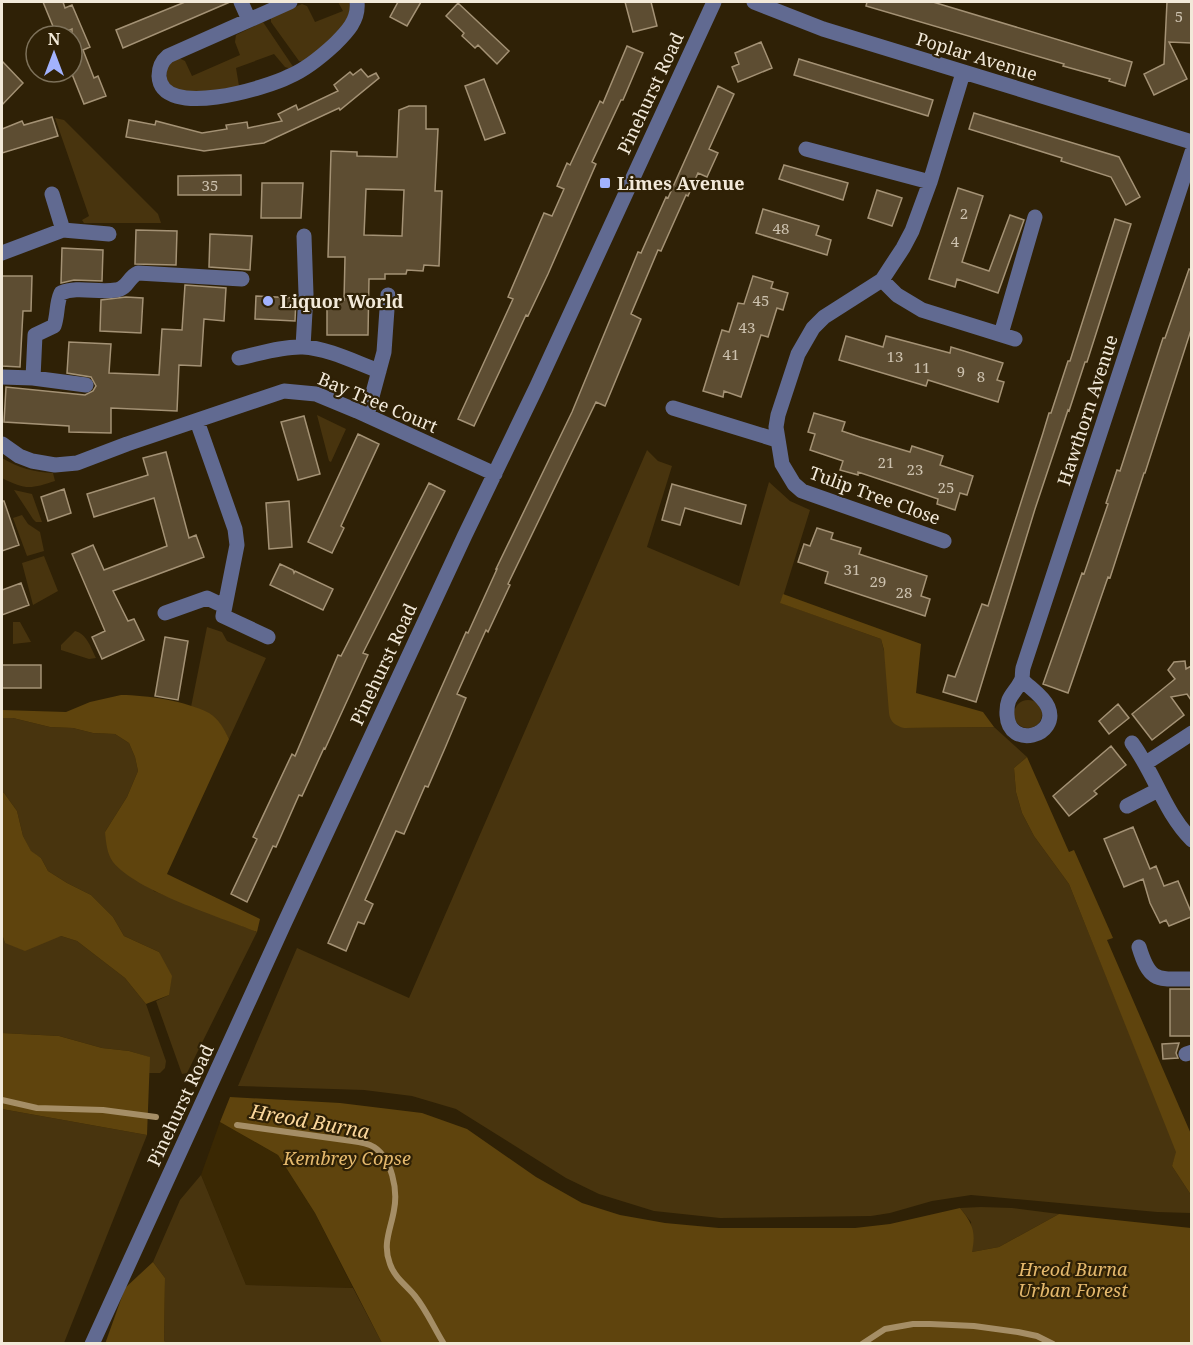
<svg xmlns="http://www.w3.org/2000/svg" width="1193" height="1345" viewBox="0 0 1193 1345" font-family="'Noto Serif',serif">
<rect width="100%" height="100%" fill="#2f2106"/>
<path fill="#3a2803" d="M220 1122 278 1155 315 1213 353 1288 246 1285 201 1175Z"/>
<path fill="#48340e" d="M338 2H349C356 27 320 49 303 62L299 61 271 22V17L302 4 307 6 315 22 343 11Z
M263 22 294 68 291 69 285 67 274 54 236 68 239 86 211 93 175 90 167 81V68L170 62 179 58 185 61 192 76 240 55 235 42 236 35Z
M55 118 64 120 158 214 161 223H84L82 220 89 216Z
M317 415 346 429 331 462 329 461Z
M647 450 658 461 672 466 647 547 739 586 769 482 790 501 810 510 781 603 881 639 904 728 994 727 1027 757 1014 768 1016 792 1022 813 1034 836 1069 884 1177 1152 1172 1166 1191 1195V1213L1157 1212 971 1195 932 1201 890 1213 871 1216 720 1218 654 1211 599 1194 566 1178 456 1109 412 1096 364 1090 238 1086 297 948 409 998Z
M2 458C19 468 34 472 53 473L55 481C31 489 25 490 2 478Z
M14 490 32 494 42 522H36L33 519Z
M22 515 28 524 40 532 44 551 27 556 13 518Z
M44 556 58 591 33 605 22 563Z
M13 622H20L31 642 13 644Z
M207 627 222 632 227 641 266 658 229 739C218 719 212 714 191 707Z
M75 631C87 634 91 648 96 658L89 659 61 650V645Z
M1014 714a14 14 0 1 1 28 0a14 14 0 1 1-28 0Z
M2 718H13L50 727 73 728 93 733 115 734 129 743 135 757 138 771 127 797 105 832 154 891 257 932 187 1073 182 1074 156 1001 169 995 159 952 124 936 113 917 91 895 67 883 48 871 41 858 31 852 23 836 17 811 4 793 2 792Z
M2 934 5 943 61 936 77 941 125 978 146 1004 166 1061 165 1068 160 1073H149V1057L129 1051 102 1048 59 1036 2 1033Z
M2 1109 147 1135 64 1343H2Z
M201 1175 246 1285 353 1288 382 1343H166L164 1342 165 1278 153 1262 180 1200Z
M981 1207 1012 1208 1059 1214 999 1247 972 1252 971 1222 960 1208Z"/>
<path fill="#5f440d" d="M783 594 921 644 916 693 983 712 994 727 904 728C896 726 890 722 889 713L884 650 881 639 780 603Z
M121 695C147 695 186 701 209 713 219 719 224 729 229 739L167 874 260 919 257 932C220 917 136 891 113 862 107 854 106 842 105 832L127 797 138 771 135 757 129 743 115 734 93 733 73 728 50 727 13 718H2V710L66 712 90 702Z
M1027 757 1069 852 1074 850 1113 938 1107 940 1191 1134V1195L1172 1166 1176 1152 1069 884 1034 836 1022 813 1016 792 1014 768Z
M2 792 4 793 17 811 23 836 31 851 41 858 48 871 67 883 91 895 113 917 124 936 159 952 172 976 169 995 146 1004 125 978 77 941 61 936 25 951 5 943 2 934Z
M2 1033 59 1036 102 1048 129 1051 150 1057 147 1135 2 1109Z
M230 1097 340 1103 422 1113 467 1129 536 1177 582 1203 620 1215 665 1223 719 1228H855L890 1224 960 1208C973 1224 976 1232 972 1252L999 1247 1059 1214 1191 1228V1343H382L315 1213 278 1155 220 1122Z
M153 1262 165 1278 164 1341 166 1343 105 1344 125 1288Z"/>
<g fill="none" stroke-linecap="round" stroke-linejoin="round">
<path stroke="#a58e66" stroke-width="6" d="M2 1100 37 1108 103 1110 156 1117
M237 1125 352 1141C360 1142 367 1143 374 1147 392 1159 398 1190 394 1210 391 1229 382 1244 390 1264 395 1278 406 1285 415 1296 427 1311 434 1328 444 1344
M862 1344 885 1329 913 1324H930L974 1326 1018 1332 1037 1336 1053 1344"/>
</g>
<path fill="#5d4d32" stroke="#a49275" stroke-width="1.5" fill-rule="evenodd" d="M43 2H63L65 8 72 5 90 47 83 50 94 78 98 76 106 96 84 104 72 74V29L57 36Z
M185 2H230L123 48 116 30Z
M398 2H421L407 26 390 17Z
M625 2H651L657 26 633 32Z
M867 2H933L1132 62 1125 86 1109 81 1110 79 1063 66 1064 64 866 6Z
M1167 2H1191V43L1169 42 1187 79 1154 95 1144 74 1164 64Z
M458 3 509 51 497 64 478 45 475 48 462 36 464 33 446 16Z
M761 42 772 68 738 82 732 67 739 64 735 53Z
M627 46 643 53 623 100H621L592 162 596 164 548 274 528 316 526 315 474 426 458 419 513 299 508 297 544 213 552 216 564 189 557 186 567 163 570 165 600 101 603 103Z
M799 59 933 100 928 116 794 75Z
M2 61 23 83 2 105Z
M361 69 368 77 376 73 379 78 340 110 339 108 264 143 204 151 126 137 129 120 155 125 156 121 202 133 227 129 226 125 247 122 248 128 282 121 278 114 296 105 298 110 338 91 334 85 350 72 353 75Z
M484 79 505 133 485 140 465 86Z
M718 86 734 94 709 149 718 153 707 177 698 173 688 196 686 195 661 251 658 250 631 314 641 319 605 406 596 402 508 584 510 585 488 632 486 630 457 694 466 698 445 748 428 787 425 786 404 834 396 831 365 900 373 904 364 924 358 922 346 951 328 943 466 632 468 633 497 569H496L572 412 638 252 641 253 666 197 668 198Z
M409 106H426V129H438L435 191H442L439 266 424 265 423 271 407 270 406 274H385V279H369L368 335H327V300H344L345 257H328L331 151 357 152V156L397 157 399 110ZM366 189 404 190 402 236 364 235Z
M974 113 1119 157 1140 197 1126 205 1111 177 1061 161 1062 158 969 129Z
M52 117 58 136 2 153V129L22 121 24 125Z
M784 165 848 183 843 200 779 179Z
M241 175V195H178V176Z
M262 183H303L301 218H261Z
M958 188 983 196 962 262 989 271 1010 215 1024 220 998 293 957 279 955 287 929 279Z
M877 190 902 198 892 226 868 218Z
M763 209 819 226 816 235 831 240 827 255 756 233Z
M1115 219 1131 224 1087 362H1085L1069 411 1068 410 1035 509 976 702 943 692 948 675 955 677 982 604 988 606 1043 433 1049 413H1051L1068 361H1070Z
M136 230 177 231 176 265 135 264Z
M210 234 252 236 250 270 209 267Z
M62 248 103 250 102 281 74 280 61 283Z
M1189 269 1191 270V330L1145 473H1144L1110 578 1108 577 1068 693 1043 684 1082 573 1084 574 1108 504 1106 503 1117 470 1120 471 1163 338H1165Z
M2 276H32L31 311H23L20 367 2 366Z
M753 276 773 282 771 288 788 293 783 310 777 308 768 337 761 335 741 397 724 391 723 397 703 391 722 330 729 332 738 303 744 304Z
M185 285 226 288 224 321 204 319 201 366 179 365 177 411 111 408V433L69 432V426L4 422 6 387 85 395 93 391 96 386 91 377 67 373 69 342 111 344 109 373 159 375 162 329 182 330Z
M256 296 296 298 295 321 255 319Z
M126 297 143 298 141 333 100 331 101 300Z
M846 336 883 347 886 336 950 353 951 347 1003 363 997 380 1004 382 998 402 928 380 926 386 839 360Z
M814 413 845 422 842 431 860 437 910 452 912 446 943 456 940 465 973 476 967 495 960 493 955 510 937 504 938 499 906 488 858 472V475L840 470 843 461 810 450 815 434 808 432Z
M304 416 320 474 298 480 281 422Z
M358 434 379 444 341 526 344 528 332 553 308 542Z
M166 452 189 538 196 535 204 557 113 591 128 621 134 619 144 640 102 659 92 637 105 631 72 554 93 545 104 570 167 546 154 498 94 517 87 494 148 475 143 458Z
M429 483 445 491 363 653 368 655 325 749 324 748 302 796 299 795 276 847 273 846 247 902 231 894 257 839 253 837 292 754 295 756 338 655 341 656Z
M672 484 746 505 741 524 685 508 680 525 662 520Z
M64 489 71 513 48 521 41 497Z
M2 501H4L19 545 2 551Z
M289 501 292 547 269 549 266 503Z
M817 528 833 533 831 539 861 548 859 554 927 576 921 596 930 599 925 616 825 583 828 572 798 562 804 544 810 546Z
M280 564 293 570 294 573 295 571 333 589 323 610 270 585Z
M21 583 29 605 2 615V590Z
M165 637 188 641 178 700 155 696Z
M1185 661 1186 669 1191 666V700L1187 694 1171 697 1184 715 1152 740 1132 714 1175 679 1168 670 1174 662Z
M2 665H41V688H2Z
M1118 704 1129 718 1109 734 1099 721Z
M1111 746 1126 765 1094 791 1097 794 1069 816 1053 796Z
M1133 827 1150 869 1156 866 1164 886 1178 881 1191 912V917L1169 926 1166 920 1160 923 1150 903 1143 879 1124 887 1104 839Z
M1170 989H1191V1036H1170Z
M1179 1043 1176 1053 1178 1058 1163 1059 1162 1044Z"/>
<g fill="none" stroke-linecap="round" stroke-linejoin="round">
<path stroke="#616a91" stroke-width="15" d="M241 2 249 20
M290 2 168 56C162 61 159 68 159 76 161 120 267 88 290 76 307 69 322 56 335 44 347 32 359 20 357 2
M754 2 823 29 1192 142
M806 149 930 182
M63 230 109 234
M2 253 63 230 52 194
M882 280 897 295 922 310 1015 339
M1001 334 1035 217
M303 347 306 294 304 236
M239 358C259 354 282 346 303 347 327 348 357 363 379 371
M2 377 33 378 35 335 54 326C58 315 56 304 61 293 78 286 97 293 116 290 128 289 128 277 138 273L242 279
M33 378 86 385
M673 408 777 440
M367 415 384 352 388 295
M197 421 235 529 237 545 223 616 268 637
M2 444 19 456 32 461 55 465 77 463 127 444 284 391 316 394 357 411 495 474
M944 541 802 491 794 484 782 464 776 427 778 415 798 354 813 328 824 317 882 280 903 248 912 231 930 182 963 73
M165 613 207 598 224 606
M1022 680C1030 688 1043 696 1048 707 1060 736 1009 750 1007 715 1006 696 1014 695 1021 681 1023 678 1022 672 1023 668L1192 152
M1132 743C1155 774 1164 812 1192 840
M1146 763 1192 733
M1127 806 1158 790
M1139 947C1150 983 1157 979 1192 979
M1186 1054 1192 1052
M92 1344 284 924 465 535 537 386 714 2"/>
</g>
<g fill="#a2b2fd" stroke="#2f2106" stroke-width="2">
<rect x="599" y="177" width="12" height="12" rx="3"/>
<circle cx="268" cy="301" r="6"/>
</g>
<g text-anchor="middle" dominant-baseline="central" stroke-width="4.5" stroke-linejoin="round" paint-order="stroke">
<g font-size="15" fill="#cdc2af">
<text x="1179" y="16">5</text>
<text x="210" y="185">35</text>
<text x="964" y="213">2</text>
<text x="781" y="228">48</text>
<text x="955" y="241">4</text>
<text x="761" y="300">45</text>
<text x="747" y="327">43</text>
<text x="731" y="354">41</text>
<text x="895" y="356">13</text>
<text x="922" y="367">11</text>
<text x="961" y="371">9</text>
<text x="981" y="376">8</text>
<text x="886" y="462">21</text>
<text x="915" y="469">23</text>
<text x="946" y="487">25</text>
<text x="852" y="569">31</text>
<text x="878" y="581">29</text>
<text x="904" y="592">28</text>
</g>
<g font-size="18" fill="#f2e9d9" stroke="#2f2106">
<text transform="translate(977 56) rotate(17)">Poplar Avenue</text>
<text transform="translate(650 93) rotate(-65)">Pinehurst Road</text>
<text transform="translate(378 402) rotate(23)">Bay Tree Court</text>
<text transform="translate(1087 410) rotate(-72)">Hawthorn Avenue</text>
<text transform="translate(875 495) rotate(20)">Tulip Tree Close</text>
<text transform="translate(383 664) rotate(-65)">Pinehurst Road</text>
<text transform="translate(180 1105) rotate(-65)">Pinehurst Road</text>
</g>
<g font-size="18" font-weight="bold" fill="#f2e9d9" stroke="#2f2106" text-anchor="start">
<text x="617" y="183">Limes Avenue</text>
<text x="280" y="301">Liquor World</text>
</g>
<g font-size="18" font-style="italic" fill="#e5b96d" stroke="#2f2106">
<text x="347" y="1158">Kembrey Copse</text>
<text x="1073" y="1269">Hreod Burna<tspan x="1073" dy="21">Urban Forest</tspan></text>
</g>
<g font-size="20" font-style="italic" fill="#fbd79c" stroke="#2f2106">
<text transform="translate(310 1121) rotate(10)">Hreod Burna</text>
</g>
</g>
<rect width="1193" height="1345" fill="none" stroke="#f2e9d9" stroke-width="6"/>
<g transform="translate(54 54)"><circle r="28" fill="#2f2106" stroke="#7d715a" stroke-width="1.5"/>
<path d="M0-4.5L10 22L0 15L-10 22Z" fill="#a2b2fd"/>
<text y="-9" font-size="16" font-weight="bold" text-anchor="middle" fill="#f2e9d9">N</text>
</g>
</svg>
